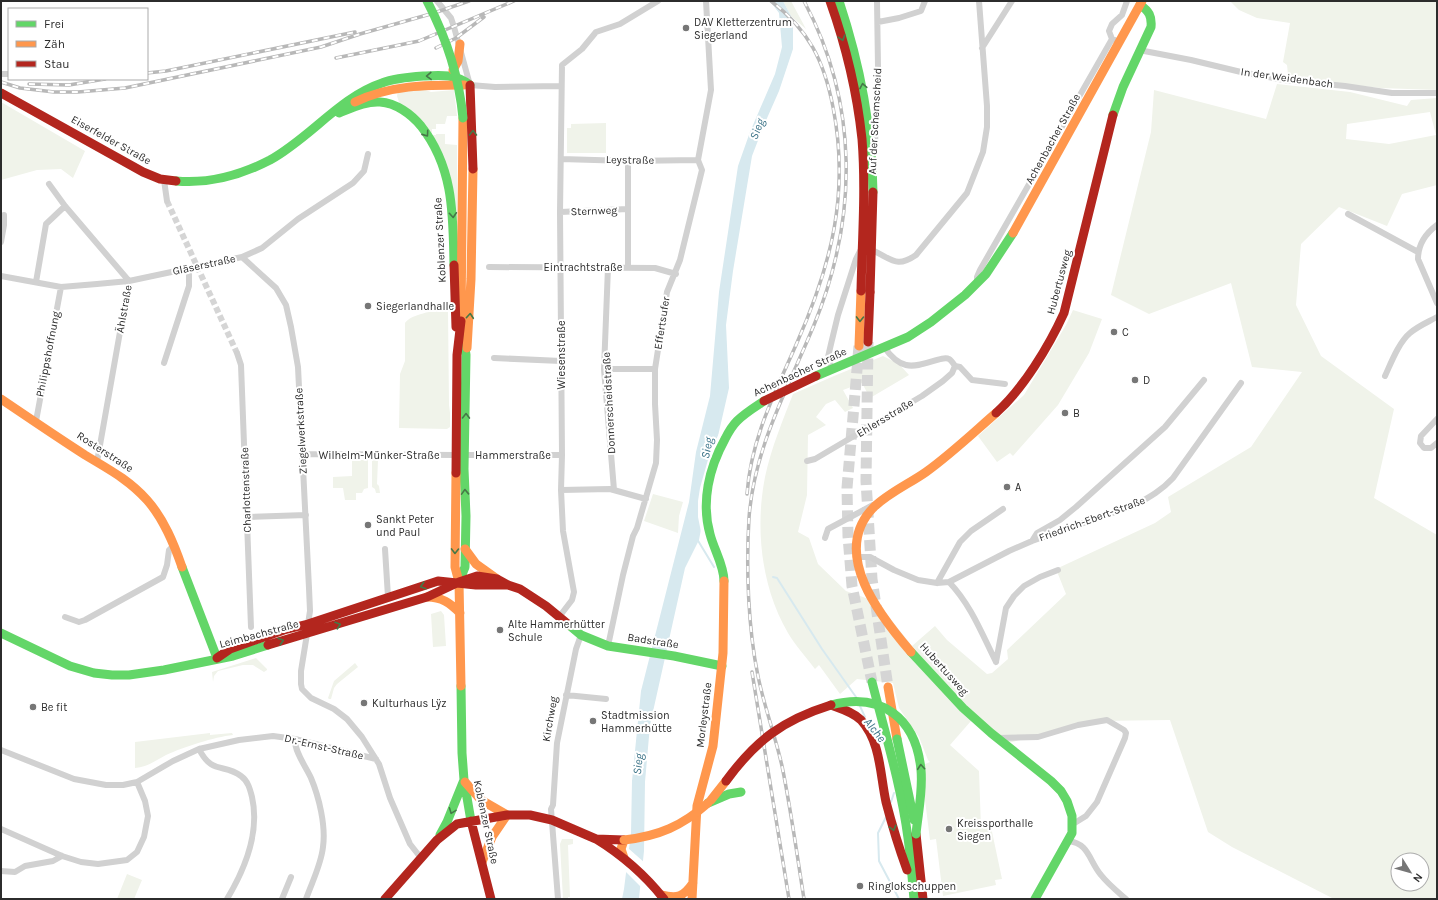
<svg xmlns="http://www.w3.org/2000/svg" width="1438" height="900" viewBox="0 0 1438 900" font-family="Karla,sans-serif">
<rect width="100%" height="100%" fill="#fff"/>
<path fill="#f0f3ea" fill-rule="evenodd" d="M783 1H791L806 29 791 16Z
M1230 1H1437V90L1380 88 1291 78 1288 74 1287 65 1283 62 1290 23 1257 18 1239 10Z
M1277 84 1350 92 1407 106 1411 100 1437 98V185L1402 194 1387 226 1339 207 1301 244 1296 305 1321 356 1394 409 1374 498 1437 535V899H1334L1232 847 1208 832 1170 720 1097 721 1008 743 971 721 950 745 979 771 981 828 991 827 1002 879 995 880 996 885 943 896 936 839 930 840 924 792 923 765 930 762 928 760 919 737 899 708 893 683 857 679 840 694 819 665 815 669C806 657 795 645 788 633 761 587 755 528 765 477 771 448 783 420 793 394L834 376 883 356 899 364 909 375 870 398 862 383 843 390 853 408 845 412 835 400 826 404 816 417 826 425 808 435 807 495 798 532 809 538 818 564 846 591 877 602 912 646 935 626 947 640 987 674 992 673 1008 659 1007 650 1066 594 1056 569 1155 523 1171 512 1168 497 1251 447 1302 372 1252 367 1231 283 1149 314 1111 295 1151 132 1154 90 1266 119ZM1430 112 1436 135 1389 144 1346 139 1347 124ZM1398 860H1422V884H1398Z
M423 89 431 92 454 90 457 116H447L445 124H436V129H432V135H436V134H445V144L457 145V225L449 174 399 102 397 96 398 91Z
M1 102 85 151 73 178 61 169 37 170 1 180Z
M606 123V153H567V128H571V124Z
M445 309 448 310 449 405 450 413V427L447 429 399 428 400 374 405 361V323C411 314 434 311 445 309Z
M1073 310 1102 319 1089 353 1058 405 1013 456 1010 453 997 462 978 436 1024 395 1066 325Z
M352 460H368V488L364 489 362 493H356V500H345L343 488H333V477L352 476Z
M372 460H378L377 484 379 486 380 493H376L375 489 372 487Z
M653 494 683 502 679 516 678 533 644 521Z
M441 611 444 615 446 646 433 647 431 614Z
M256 658 267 669V670L264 672 253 665H243L218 671 214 676 213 682 212 672Z
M355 663 358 667 337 684 334 688 331 699H329L328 698 334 681Z
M210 733V735L232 733 233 735C214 737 184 747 166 755 155 761 147 767 135 768V742Z
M562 839H573V844L568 845 570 897H568V899H563L560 844Z
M127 874 142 880 134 899H117Z"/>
<path fill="#d7e9ef" d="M770 1H783L791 16 793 26V49L779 91 764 125 752 156 733 271 726 325 729 388 718 436 699 540 685 568 650 725 645 782 644 851 639 898 622 899 624 889 631 833 632 781 641 691 689 502 696 452 710 396 719 292 738 166 750 132 775 74 782 47 779 13Z"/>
<path fill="#fff" d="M722 428 703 531 701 532 698 517V501L700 488 711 449Z
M628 848 645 863 642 888 625 871Z"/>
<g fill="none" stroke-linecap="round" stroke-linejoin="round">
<path stroke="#d7e9ef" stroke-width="2" d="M697 539 714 567
M773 577 777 578 822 649 856 697
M859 704 865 717
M870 723 881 737
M891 802 894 793
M886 817 878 833 879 861 899 899"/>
<path stroke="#d5d5d5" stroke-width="6" stroke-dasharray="6 3" stroke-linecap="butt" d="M167 201 237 353"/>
<path stroke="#d5d5d5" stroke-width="11" stroke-dasharray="11 5.5" stroke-linecap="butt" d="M868 342 866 481 872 579 888 687
M859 346 847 488 848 536 852 586 872 682"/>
<path stroke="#d1d1d1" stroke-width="6" d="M437 1 451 18 454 27 470 85 495 87 561 86
M878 22 899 18 921 11 925 1
M1115 40 1112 39 1109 31 1112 24 1122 15 1127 1
M982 48 1012 1
M1139 50 1191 60 1241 72 1284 80 1345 86 1392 93H1437
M1 74H9
M875 143 878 67 877 1
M561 159 628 161 698 160
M164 180 167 201
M49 184 65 206 129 281
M560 212 628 209
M1348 214 1418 252
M1437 225C1425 234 1418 244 1418 259L1437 303
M1 242 4 225V215
M872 248 874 251C893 260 897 268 916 255L967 193 983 152 987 127V106L979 1
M242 257 276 288 286 305 291 327 298 367 309 588 310 611 308 624
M489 267 655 268 676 274
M608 267 604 369 614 490
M628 267V161
M1 276 61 287 97 284 129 281 242 257 262 248 298 219 353 183 364 171 368 154
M36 282 46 224 65 206
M977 283V277L980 270 1112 39
M884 347C889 354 897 363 906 365 920 369 942 355 949 359 951 360 953 363 955 366L960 367 972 380 1005 384
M237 353 241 365 251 627
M494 358 561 361
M164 363 189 286V269
M604 369H655
M832 369 828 357 831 344 838 315 856 259 860 251
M1385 376C1391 363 1399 342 1410 333 1418 326 1428 322 1437 317
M1437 419 1421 436 1420 443 1424 448H1431L1437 443
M36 421 61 287
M303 454 456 455
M464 455H562
M807 461 815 459 922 396 943 381 952 373 955 366
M97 462 129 281
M561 490 610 489 646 499
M247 517 306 515
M825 538 828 529 873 505
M1032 541 1037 533 1060 520 1076 507 1165 427 1204 380
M385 549 388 597
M856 557H870L894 570 918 580 937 583 949 582 1009 551 1032 541 1135 505C1150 497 1162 490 1173 478L1241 383
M949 582C971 605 982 634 996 662
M937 583 960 542 971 531 1003 509
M65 617 79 622 85 620 163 577 167 565 169 550 174 545
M559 617 572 600 574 592 563 531 561 490 562 455 560 212 562 65 582 49 596 32 620 24 658 1
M307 634 301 671V684L302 689 311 698 334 709 347 719 362 737 379 764 390 798 410 844 421 858
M608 646 623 575 633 536 637 528 656 463 657 440 655 404V369L667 292 680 260 702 170 698 160 711 90 706 1
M996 662 1006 608 1014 596 1024 586 1040 577 1058 570
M566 695 606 699
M998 738 1038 737 1078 725 1107 720 1124 730 1126 733 1125 738 1097 802 1086 816 1073 824
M295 739C294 751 306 767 311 778 319 797 326 826 323 847 321 865 312 882 306 899
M199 749C212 775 224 763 241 776 248 781 250 789 252 797 260 832 245 869 227 899
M1 750 74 779 106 785H123L137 782 173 761 199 749 239 740 273 736 295 739 376 759
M1 829 62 856 81 862 98 864 127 860 137 852 144 837 148 816 145 801 137 782
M1068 841C1089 843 1089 861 1101 875 1108 884 1118 892 1126 899
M1 871 15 872 25 866 53 861 62 856
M282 899 291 877
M558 899 551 809 553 805 557 743 576 649 581 635"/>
<path stroke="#63d668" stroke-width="9" d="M339 113C352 108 366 101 380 102 396 103 411 114 421 126 454 168 453 215 454 265
M1113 115 1123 87 1151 27C1152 16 1149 11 1140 5
M176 181C208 184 241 175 270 160 310 138 340 97 382 83 395 78 410 77 424 76 442 75 455 74 470 85
M816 376 908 337 931 322 965 295 986 274 1013 233
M182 567 217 658
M724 581C724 565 714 550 710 534 701 502 709 468 725 439 728 433 732 426 737 421 745 413 755 407 764 401
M459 582 465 567 466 516 464 469 466 355 463 334
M569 625 581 635 608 646 674 656 722 666
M1 633 70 666 94 673 112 675H129L164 670 233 656 268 645
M911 652 963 708 991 733 1051 781 1061 791 1067 801 1072 816V833L1035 899
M872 682C885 733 901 785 908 838 911 858 912 879 914 899
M461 686 462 753 464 780 471 821
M708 803 729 794 741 792
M440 835 447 822 464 780"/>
<path stroke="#ff974d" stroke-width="9" d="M453 70 458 61 460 44
M355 102C390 85 426 85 464 85
M1013 233 1142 1
M461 321 463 118
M859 346 861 291
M467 348 471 279 473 169
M1 399C29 418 57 437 85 455 108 469 128 479 147 500 164 519 174 544 182 567
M456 473 455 567 459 582 461 686
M465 549 476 564 497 579
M427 597C442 597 450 603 460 613
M911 652C880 616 830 553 873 508 888 493 909 484 926 472 951 454 973 433 996 413
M888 687 897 739
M465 782 481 800 507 815
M711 800 726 781
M624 840 621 849 624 858
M482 862 492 837 507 815
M661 895C678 899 683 897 693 883
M692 899 697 806 713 746 723 653 724 581"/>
<path stroke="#b3261e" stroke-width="9" d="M470 85 473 169
M1 93 143 172 160 179 176 181
M454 265 456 327
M868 342 870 292
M996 413C1023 389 1049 346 1064 313L1113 115
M456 473 457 355 461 321
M268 645 427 597 459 582 477 576 497 579 508 585 520 589 546 606 569 625
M217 658 230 649 284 630 308 624 438 581 476 585H507
M831 705C842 709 853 712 861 720 881 742 880 775 886 802 892 825 899 848 907 870
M471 821 491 899
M916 834 923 899
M596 839C622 855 645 875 664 899
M385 899 437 840 457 824 507 815H530L552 820 596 839 624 840"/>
<g stroke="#b8b8b8" stroke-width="3.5">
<path id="rail" d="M804 1C859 104 858 218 814 325 788 388 754 448 749 518 746 567 748 628 758 676 764 706 775 735 782 766 791 810 797 855 804 899
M436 48 456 38 484 17
M336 58 419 41 514 1
M147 73 166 71 355 32
M1 82 20 88 54 92H78L125 88 321 47 360 34 434 13 469 1
M29 84 69 85 105 79
M747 494C751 439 774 395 796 345 831 266 850 194 833 107 824 61 809 30 771 1
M752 672 789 899"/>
</g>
<use href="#rail" stroke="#fff" stroke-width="2" stroke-dasharray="6" stroke-linecap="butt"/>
<path stroke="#63d668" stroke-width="9" d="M427 1C447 39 459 76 463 118
M839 1C860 64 872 126 873 192
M831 705C882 692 916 718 921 770 923 792 918 813 916 834
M897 739 914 820"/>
<path stroke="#ff974d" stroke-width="9" d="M624 840C659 836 682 826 708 803"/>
<path stroke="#b3261e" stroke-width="9" d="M830 1C846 46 857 92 862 139 866 190 862 241 861 291
M870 292 873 192
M764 401 816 376
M726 781C756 740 783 720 831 705"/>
</g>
<defs><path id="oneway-chevron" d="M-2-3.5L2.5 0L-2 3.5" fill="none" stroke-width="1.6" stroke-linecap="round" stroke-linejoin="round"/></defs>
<g stroke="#457847">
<use href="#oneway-chevron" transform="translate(842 38) rotate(74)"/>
<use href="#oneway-chevron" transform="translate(429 76) rotate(178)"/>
<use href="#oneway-chevron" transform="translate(863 86) rotate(-100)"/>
<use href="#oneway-chevron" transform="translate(473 133) rotate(-90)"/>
<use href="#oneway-chevron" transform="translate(426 134) rotate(55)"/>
<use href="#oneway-chevron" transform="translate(453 215) rotate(86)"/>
<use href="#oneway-chevron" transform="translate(470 316) rotate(-85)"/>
<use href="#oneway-chevron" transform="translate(860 319) rotate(91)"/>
<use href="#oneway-chevron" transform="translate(466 416) rotate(-89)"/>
<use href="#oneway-chevron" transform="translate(465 492) rotate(-92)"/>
<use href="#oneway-chevron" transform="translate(455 551) rotate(91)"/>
<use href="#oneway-chevron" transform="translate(423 586) rotate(163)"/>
<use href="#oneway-chevron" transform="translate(338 625) rotate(-18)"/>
<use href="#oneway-chevron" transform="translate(281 641) rotate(-17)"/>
<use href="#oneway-chevron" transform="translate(921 767) rotate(-95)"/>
<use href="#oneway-chevron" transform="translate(452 811) rotate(111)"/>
<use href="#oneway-chevron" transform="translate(893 828) rotate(75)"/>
</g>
<g fill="#767676" stroke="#fff" stroke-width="1.5">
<circle cx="686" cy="28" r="4"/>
<circle cx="368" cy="306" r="4"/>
<circle cx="1114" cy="332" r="4"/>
<circle cx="1135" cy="380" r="4"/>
<circle cx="1065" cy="413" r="4"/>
<circle cx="1007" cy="487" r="4"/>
<circle cx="368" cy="525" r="4"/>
<circle cx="500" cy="630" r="4"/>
<circle cx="364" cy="703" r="4"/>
<circle cx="33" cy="707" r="4"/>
<circle cx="593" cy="721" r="4"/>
<circle cx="949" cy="829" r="4"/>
<circle cx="860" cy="886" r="4"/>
</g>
<g text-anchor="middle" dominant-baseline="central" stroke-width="4" stroke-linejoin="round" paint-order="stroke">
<g font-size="11" fill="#2c2c2c" stroke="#fff" text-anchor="start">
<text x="694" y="22">DAV Kletterzentrum<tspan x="694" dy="13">Siegerland</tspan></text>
<text x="376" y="306">Siegerlandhalle</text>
<text x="1122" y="332">C</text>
<text x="1143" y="380">D</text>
<text x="1073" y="413">B</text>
<text x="1015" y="487">A</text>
<text x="376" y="519">Sankt Peter<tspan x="376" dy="13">und Paul</tspan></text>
<text x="508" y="624">Alte Hammerhütter<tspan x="508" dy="13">Schule</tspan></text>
<text x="372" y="703">Kulturhaus Lÿz</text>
<text x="41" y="707">Be fit</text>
<text x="601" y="715">Stadtmission<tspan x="601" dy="13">Hammerhütte</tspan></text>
<text x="957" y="823">Kreissporthalle<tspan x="957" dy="13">Siegen</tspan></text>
<text x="868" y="886">Ringlokschuppen</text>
</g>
<g font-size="11" fill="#2c2c2c" stroke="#fff">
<text transform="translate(1287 78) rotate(8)">In der Weidenbach</text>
<text transform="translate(875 121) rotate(-87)">Auf der Schemscheid</text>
<text transform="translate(1053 139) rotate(-61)">Achenbacher Straße</text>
<text transform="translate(111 140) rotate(29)">Eiserfelder Straße</text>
<text transform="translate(630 160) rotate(1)">Leystraße</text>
<text transform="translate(594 211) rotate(-2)">Sternweg</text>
<text transform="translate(440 240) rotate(-93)">Koblenzer Straße</text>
<text transform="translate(204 265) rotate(-12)">Gläserstraße</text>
<text x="583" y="267">Eintrachtstraße</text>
<text transform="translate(1059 282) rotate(-75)">Hubertusweg</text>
<text transform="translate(124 309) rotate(-80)">Ählstraße</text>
<text transform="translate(662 323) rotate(-81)">Effertsufer</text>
<text transform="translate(48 354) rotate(-79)">Philippshoffnung</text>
<text transform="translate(561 355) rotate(-90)">Wiesenstraße</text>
<text transform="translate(800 372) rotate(-25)">Achenbacher Straße</text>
<text transform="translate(609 403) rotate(-93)">Donnerscheidstraße</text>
<text transform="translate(885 418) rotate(-31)">Ehlersstraße</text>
<text transform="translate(301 431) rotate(-93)">Ziegelwerkstraße</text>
<text transform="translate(105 452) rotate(33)">Rosterstraße</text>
<text x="379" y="455">Wilhelm-Münker-Straße</text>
<text x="513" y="455">Hammerstraße</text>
<text transform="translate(246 490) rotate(-92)">Charlottenstraße</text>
<text transform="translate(1092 519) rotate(-20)">Friedrich-Ebert-Straße</text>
<text transform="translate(259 634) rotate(-15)">Leimbachstraße</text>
<text transform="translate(653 641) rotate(9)">Badstraße</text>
<text transform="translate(944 669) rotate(48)">Hubertusweg</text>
<text transform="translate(704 715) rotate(-83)">Morleystraße</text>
<text transform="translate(550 719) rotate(-80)">Kirchweg</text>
<text transform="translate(324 747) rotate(13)">Dr.-Ernst-Straße</text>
<text transform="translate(486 822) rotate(78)">Koblenzer Straße</text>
</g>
<g font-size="12" font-style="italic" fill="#3e7589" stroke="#fff">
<text transform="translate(757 129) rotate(-68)">Sieg</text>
<text transform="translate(707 448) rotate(-78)">Sieg</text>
<text transform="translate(875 730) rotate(51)">Alche</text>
<text transform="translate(638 764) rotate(-83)">Sieg</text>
</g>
</g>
<rect width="1438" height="900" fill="none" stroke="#2c2c2c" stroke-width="4"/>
<rect x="8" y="8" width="140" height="72" fill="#ffffff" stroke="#ababab"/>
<rect x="16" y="21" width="20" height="6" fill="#63d668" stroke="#ababab"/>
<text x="44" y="28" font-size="12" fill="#2c2c2c">Frei</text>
<rect x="16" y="41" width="20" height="6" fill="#ff974d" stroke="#ababab"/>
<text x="44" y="48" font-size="12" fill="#2c2c2c">Zäh</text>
<rect x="16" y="61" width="20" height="6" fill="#b3261e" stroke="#ababab"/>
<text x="44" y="68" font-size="12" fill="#2c2c2c">Stau</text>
<g transform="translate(1410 872) rotate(127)"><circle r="19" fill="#ffffff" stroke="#ababab"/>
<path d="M0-3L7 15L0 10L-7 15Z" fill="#767676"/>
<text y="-6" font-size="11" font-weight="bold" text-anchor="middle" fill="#2c2c2c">N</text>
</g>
</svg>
